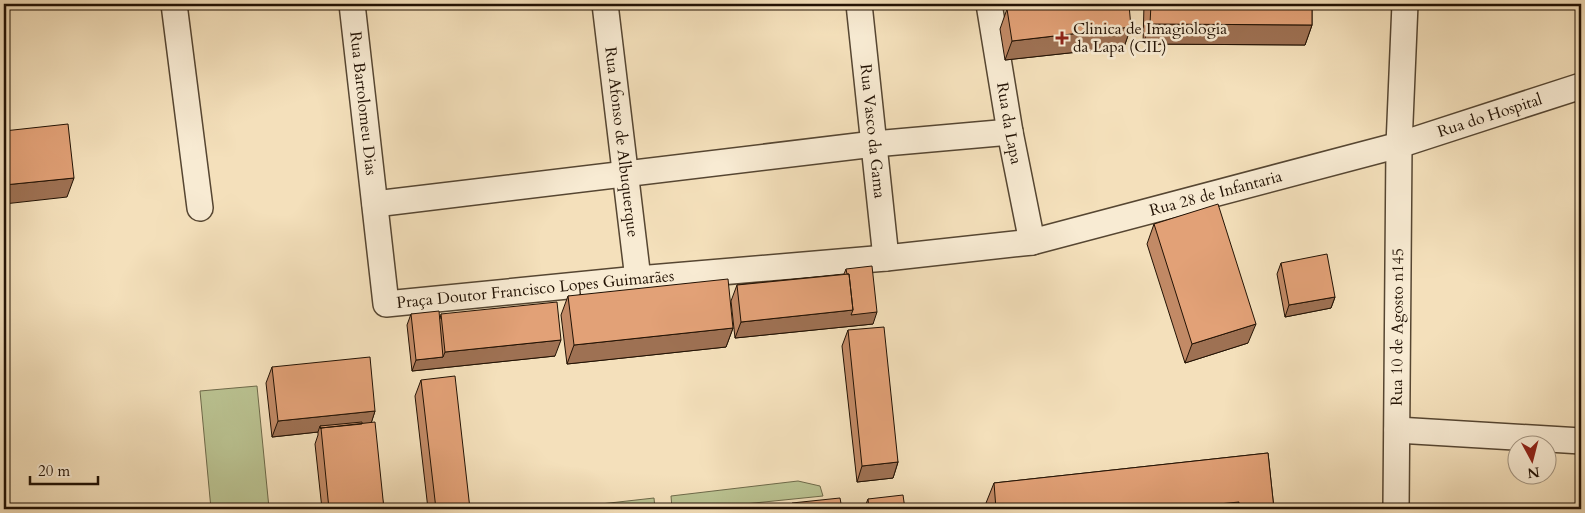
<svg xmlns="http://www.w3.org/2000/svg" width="1585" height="513" viewBox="0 0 1585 513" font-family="Cardo,serif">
<rect width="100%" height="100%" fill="#f4e0bb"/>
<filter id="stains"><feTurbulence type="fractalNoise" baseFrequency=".004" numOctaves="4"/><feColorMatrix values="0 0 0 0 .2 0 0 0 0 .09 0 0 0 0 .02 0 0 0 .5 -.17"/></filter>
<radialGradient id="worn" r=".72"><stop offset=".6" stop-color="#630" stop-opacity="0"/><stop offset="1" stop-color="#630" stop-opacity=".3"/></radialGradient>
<path fill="#bac291" stroke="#6e6a4a" d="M257 386 269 508 211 509 200 391Z
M798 481 820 486 823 496 695 509H672L671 496Z
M654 498 655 509H556Z"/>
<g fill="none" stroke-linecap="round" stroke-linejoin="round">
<g stroke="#564632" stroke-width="28">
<g id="street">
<path d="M174 4 200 208"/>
<path id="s1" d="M352 4 386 304 638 279 886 258 1032 242 1399 145 1581 86"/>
<path id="s2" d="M605 4 638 279"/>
<path id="s3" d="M859 4 886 258"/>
<path id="s4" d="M989 4 1010 132 1032 242"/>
<path d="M375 204 874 144 1010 132"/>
<path d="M1397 430 1581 441"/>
<path id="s5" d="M1396 509 1399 145 1405 4"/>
</g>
</g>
<use href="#street" stroke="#f8ebd3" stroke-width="25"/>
</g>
<path fill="#c28a66" stroke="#221204" d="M1144 4H1312V25L1305 45 1143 44Z
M1007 9H1109L1131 27 1124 47 1005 60 1000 29Z
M1154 224 1248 343 1185 363 1147 244Z
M1281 263 1335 297 1331 308 1285 317 1277 274Z
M846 269 873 324 735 338 731 301 737 285 844 274Z
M568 296 733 328 726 347 567 364 561 315Z
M411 314 440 319 441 314 555 356 412 371 407 325Z
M848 330 898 462 893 478 857 482 842 346Z
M272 367 375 411 371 423 384 509H322L315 444 318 435V432L272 437 266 383Z
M421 380 470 509H428L415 396Z
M1268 453 1274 509H987L986 503 994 483Z
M868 499 905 509H864Z"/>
<path fill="#9e7153" stroke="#221204" d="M1150 24 1312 25 1305 45 1143 44Z
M1131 27 1124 47 1005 60 1012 41Z
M74 178 67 197 4 204V185Z
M1335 297 1331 308 1285 317 1289 305Z
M853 310 877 312 873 324 735 338 741 322Z
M1256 324 1248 343 1185 363 1192 344Z
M733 328 726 347 567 364 574 345Z
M561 340 555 356 412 371 416 360 443 357 445 352Z
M375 411 370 427 320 426 318 432 272 437 278 421Z
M898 462 893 478 857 482 862 466Z
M1239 502 1236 509H1168Z"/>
<path fill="#e2a177" stroke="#221204" d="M1041 4H1108L1109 9 1129 5 1131 27 1012 41 1007 9Z
M1151 4H1312V25L1150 24Z
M68 124 74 178 4 185V131Z
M1218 204 1256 324 1192 344 1154 224Z
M1327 254 1335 297 1289 305 1281 263Z
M872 266 877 312 851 315 853 310 849 274H847L846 269Z
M849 274 853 310 741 322 737 285Z
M728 279 733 328 574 345 568 296Z
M557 302 561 340 445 352 441 314Z
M439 311 443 357 416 360 411 314Z
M884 327 898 462 862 466 848 330Z
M370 357 375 411 278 421 272 367Z
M455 376 470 509H436L421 380Z
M362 422V424L321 428V429L320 426Z
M375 422 384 509H329L321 428Z
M1268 453 1274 509H1239V502L1168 509H996L994 483Z
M903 495 905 509H869L868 499Z
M840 498 842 509H793L792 503Z
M767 506V509H740Z"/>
<path fill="#8f2418" stroke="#f8ebd3" stroke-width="2" d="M1059.5 30.5h5v5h5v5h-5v5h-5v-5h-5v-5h5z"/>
<g text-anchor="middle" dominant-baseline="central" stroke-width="5" stroke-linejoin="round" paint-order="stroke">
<g font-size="16" fill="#221204" stroke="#f8ebd3" text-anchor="start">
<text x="1073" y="29">Clinica de Imagiologia<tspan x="1073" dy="18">da Lapa (CIL)</tspan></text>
</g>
<g font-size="16" fill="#221204" stroke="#f8ebd3">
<text stroke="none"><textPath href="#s1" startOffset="100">Rua Bartolomeu Dias</textPath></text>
<text stroke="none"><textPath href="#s1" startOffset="1426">Rua do Hospital</textPath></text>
<text stroke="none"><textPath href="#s4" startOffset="121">Rua da Lapa</textPath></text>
<text stroke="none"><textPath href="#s3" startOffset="128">Rua Vasco da Gama</textPath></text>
<text stroke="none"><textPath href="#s2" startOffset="139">Rua Afonso de Albuquerque</textPath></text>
<text stroke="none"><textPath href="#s1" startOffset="1141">Rua 28 de Infantaria</textPath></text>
<text stroke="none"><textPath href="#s1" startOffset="452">Praça Doutor Francisco Lopes Guimarães</textPath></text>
<text stroke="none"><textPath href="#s5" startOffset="182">Rua 10 de Agosto n145</textPath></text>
</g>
</g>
<rect width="1585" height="513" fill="none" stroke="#f4e0bb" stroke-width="20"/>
<rect x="5" y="5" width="1575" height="503" fill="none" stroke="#221204" stroke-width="2.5"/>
<rect x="10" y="10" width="1565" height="493" fill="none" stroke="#221204"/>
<g transform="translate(1532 460) rotate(173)"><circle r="24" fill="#f8ebd3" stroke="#a29480"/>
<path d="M0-4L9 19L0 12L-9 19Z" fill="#8f2418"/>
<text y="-8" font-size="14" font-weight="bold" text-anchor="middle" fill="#221204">N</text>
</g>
<path d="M30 476v8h68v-8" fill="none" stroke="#221204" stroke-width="2.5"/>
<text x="38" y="476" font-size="15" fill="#221204" stroke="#f8ebd3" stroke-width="4" paint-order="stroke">20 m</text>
<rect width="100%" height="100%" filter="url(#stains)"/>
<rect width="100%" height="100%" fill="url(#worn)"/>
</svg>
